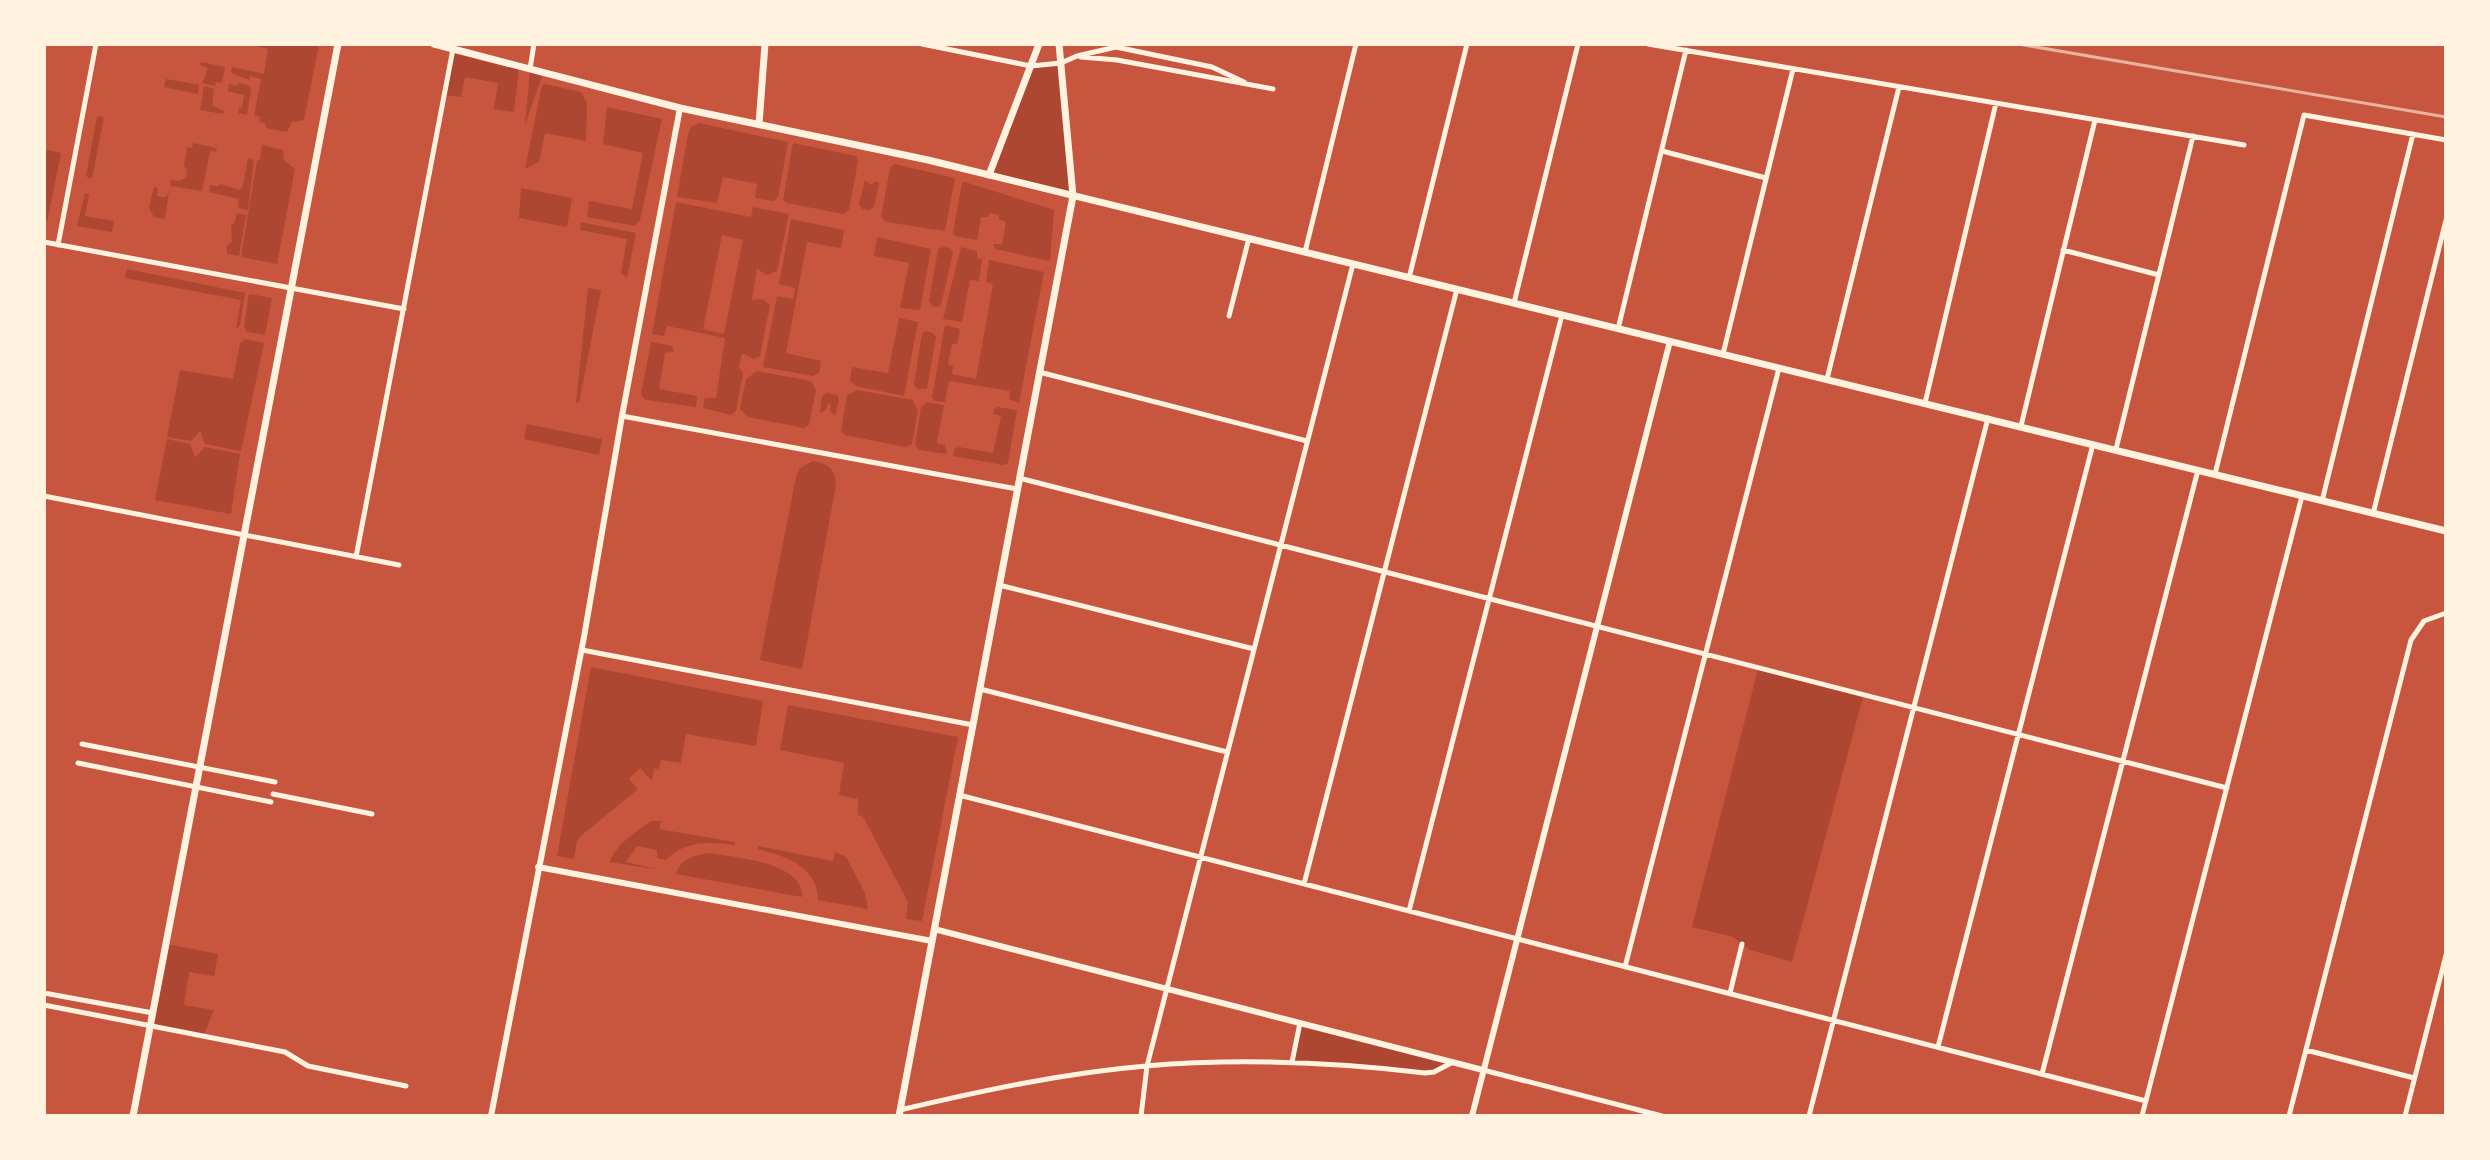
<svg xmlns="http://www.w3.org/2000/svg" width="2490" height="1160" viewBox="0 0 2490 1160" font-family="'Roboto Condensed',sans-serif">
<rect width="100%" height="100%" fill="#c8553d"/>
<path fill="#ae4732" fill-rule="evenodd" d="M246 44 319 45 304 120 292 122 287 132 266 128V124L259 122 260 117 254 116 261 79 250 76 249 80 231 73 232 67 264 74 268 49Z
M453 49 519 67 514 112 494 109 498 83 465 77 461 97 445 95Z
M201 62 225 67 222 83 216 82 215 86 202 83 208 68 200 65Z
M1061 63 1073 196 989 175 1031 66Z
M530 69 543 73 525 125Z
M166 79 199 85 198 94 164 87Z
M239 83 248 85 251 89 247 115 238 113 239 107 242 108 244 95 228 91 229 84 237 86Z
M545 84 581 92 587 103 586 141 545 133 539 162 525 169 542 85Z
M204 86 214 89 212 105 224 111 223 114 200 110Z
M607 107 662 119 640 220 635 226 587 217 589 201 632 209 643 153 603 144Z
M100 116 104 117 92 178H88L86 175 97 117Z
M699 123 788 142 778 197 773 201 755 198 757 184 723 177 717 203 677 197 688 134 691 127Z
M193 143 217 148 216 152 210 151 202 191 170 186 171 180 179 181 186 177 187 170 184 166 187 147 192 148Z
M793 143 856 156 858 161 849 210 843 214 787 203 783 200Z
M262 145 283 150 284 160 295 169 277 264 241 257 257 160H260Z
M47 150 61 153 47 222 44 221V161Z
M248 158 254 160 248 210 238 208 239 199 209 192 210 185 219 186 220 184 240 190 243 186Z
M894 164 955 178 945 231 886 222 881 217 890 168Z
M865 180 871 185 875 181 879 183 874 207 869 210 862 209 859 204Z
M965 182 1054 210 1050 261 995 249 993 244H1002L1006 222 999 219V215L990 213 988 217H981L977 240 955 236 953 232 962 183Z
M154 187 158 188 157 196 166 197 169 191 165 219 154 217 149 208Z
M521 188 572 198 567 227 519 218Z
M85 193 89 194 85 216 114 221 112 232 77 226Z
M676 202 751 217 753 207 789 214 777 271 767 275 757 269 752 300 763 299 770 305 760 356 753 359 742 353 739 367 743 373 736 411 731 415 703 408 705 398H716L725 338 667 326 664 336 652 334ZM722 235 743 240 724 334 703 329Z
M237 213 246 215 239 256 227 254V246L232 242 231 224H234Z
M791 219 844 230 841 248 807 242 786 353 821 361 819 373 813 376 763 367 777 296 793 299 795 288 779 284Z
M581 222 636 233 627 278 621 273 627 239 580 230Z
M877 237 931 249 920 310 900 308 909 263 874 256Z
M943 247 950 248 953 252 941 305 937 307 932 306 929 301 938 249Z
M961 247 977 251V258L982 259 979 281 970 280 962 322 943 319Z
M989 260 1044 272 1019 403 1009 399 1010 391 949 381 945 402 935 401 932 397 945 325 960 329 957 344H952L948 364 953 366 952 374 976 379 993 284 986 282Z
M127 269 245 293 240 325 236 329 241 300 125 278Z
M588 288 601 290 579 403H576Z
M249 294 272 298 265 335 247 332 244 326Z
M899 318 918 322 904 396 856 386 850 381 852 367 888 373Z
M926 331 933 333 936 337 927 389H917L914 384 922 333Z
M246 339 264 343 241 451 205 444 200 431 191 441 167 437 180 370 233 379 240 343Z
M651 342 672 346 674 351 665 353 659 389 697 396 696 407 646 400 641 395Z
M757 371 811 381 816 390 809 425 804 428 748 417 740 409 746 379Z
M857 390 913 400 918 410 912 444 905 447 845 435 841 431 847 395Z
M827 393 837 395 839 399 835 416 830 411 831 404 828 403 826 410 820 413 822 396Z
M927 402 944 405 937 443 945 445 947 454 919 450 915 445 921 407Z
M997 407 1017 410 1008 463 1003 465 953 456 954 449 959 447 993 453 1001 416 993 414 994 409Z
M527 424 602 439 599 455 524 439Z
M167 439 190 444 195 457 205 447 240 454 231 514 155 500Z
M813 461C828 463 836 470 836 485L802 669 760 660 796 477 800 468Z
M591 667 763 701 756 746 686 734 681 763 661 760 659 769 654 768 652 781 640 768 629 779 638 789 582 835 577 841 574 859 557 856Z
M1758 669 1863 697 1792 962 1750 950 1733 937 1692 927Z
M788 705 958 737 922 921 906 919 908 902 862 815 858 816V799L839 795 844 763 780 750Z
M651 821H661L659 829 735 842V845C710 842 685 840 666 860L657 858V850L637 846 626 862 660 870 610 862C615 845 637 831 651 821Z
M758 846 833 861 835 852 846 857 865 893 868 909 818 900C818 867 785 856 758 849Z
M710 853C736 858 804 862 802 897L676 874C681 858 695 855 710 853Z
M167 944 218 954 214 976 189 972 184 1005 214 1010 203 1036 152 1026Z
M1299 1023 1453 1063 1434 1072 1292 1062Z"/>
<g fill="none" stroke-linecap="round" stroke-linejoin="round">
<path stroke="#fff3e0" stroke-width="5" d="M922 44 1031 66 1061 63 1077 56 1116 47 1212 67 1244 82
M1648 44 2244 145
M1081 57 1117 60 1273 89
M530 69 534 44
M1662 151 1766 178
M44 242 404 309
M58 245 96 44
M2063 250 2159 275
M1305 252 1356 44
M1409 278 1467 44
M1514 303 1578 44
M1229 316 1249 238
M1618 329 1686 50
M1723 354 1793 69
M1039 372 1307 441
M1827 379 1899 87
M1925 403 1996 103
M622 416 1017 489
M2021 426 2095 120
M2116 449 2193 136
M2215 474 2304 115 2446 140
M1019 478 2227 788
M44 496 399 565
M2322 501 2413 134
M2373 514 2446 220
M356 557 453 49
M999 585 1254 649
M582 650 973 725
M980 689 1227 752
M82 744 275 782
M78 763 271 802
M273 794 372 814
M959 795 2146 1101
M1304 884 1457 289
M1409 911 1562 315
M1625 967 1779 368
M44 993 153 1013
M1730 993 1742 944
M44 1005 285 1052 308 1066 406 1086
M1938 1047 2093 444
M2306 1050 2414 1078
M1292 1062 1300 1023
M1483 1070 1662 1116
M2042 1074 2198 470
M900 1110C981 1091 1063 1073 1146 1066 1239 1058 1332 1062 1425 1073L1434 1072 1453 1062
M1141 1116 1147 1066 1353 264
M1809 1116 1988 418
M2142 1116 2302 496
M2289 1116 2411 640 2424 621 2446 613
M2405 1116 2446 955"/>
<path stroke="#fff3e0" stroke-width="6" d="M538 867 932 941
M934 929 1483 1070
M491 1116 584 637 622 416 680 108
M1472 1116 1670 341"/>
<path stroke="#fff3e0" stroke-width="7" d="M759 124 765 44
M989 175 1039 44
M133 1116 338 44
M899 1116 1073 196 1059 44"/>
<path stroke="#fff3e0" stroke-width="7" d="M434 44 680 108 928 160 2446 531"/>
<path stroke="#e9b49f" stroke-width="3" d="M2018 44 2446 117"/>
</g>
<rect width="2490" height="1160" fill="none" stroke="#fff3e0" stroke-width="92"/>
</svg>
